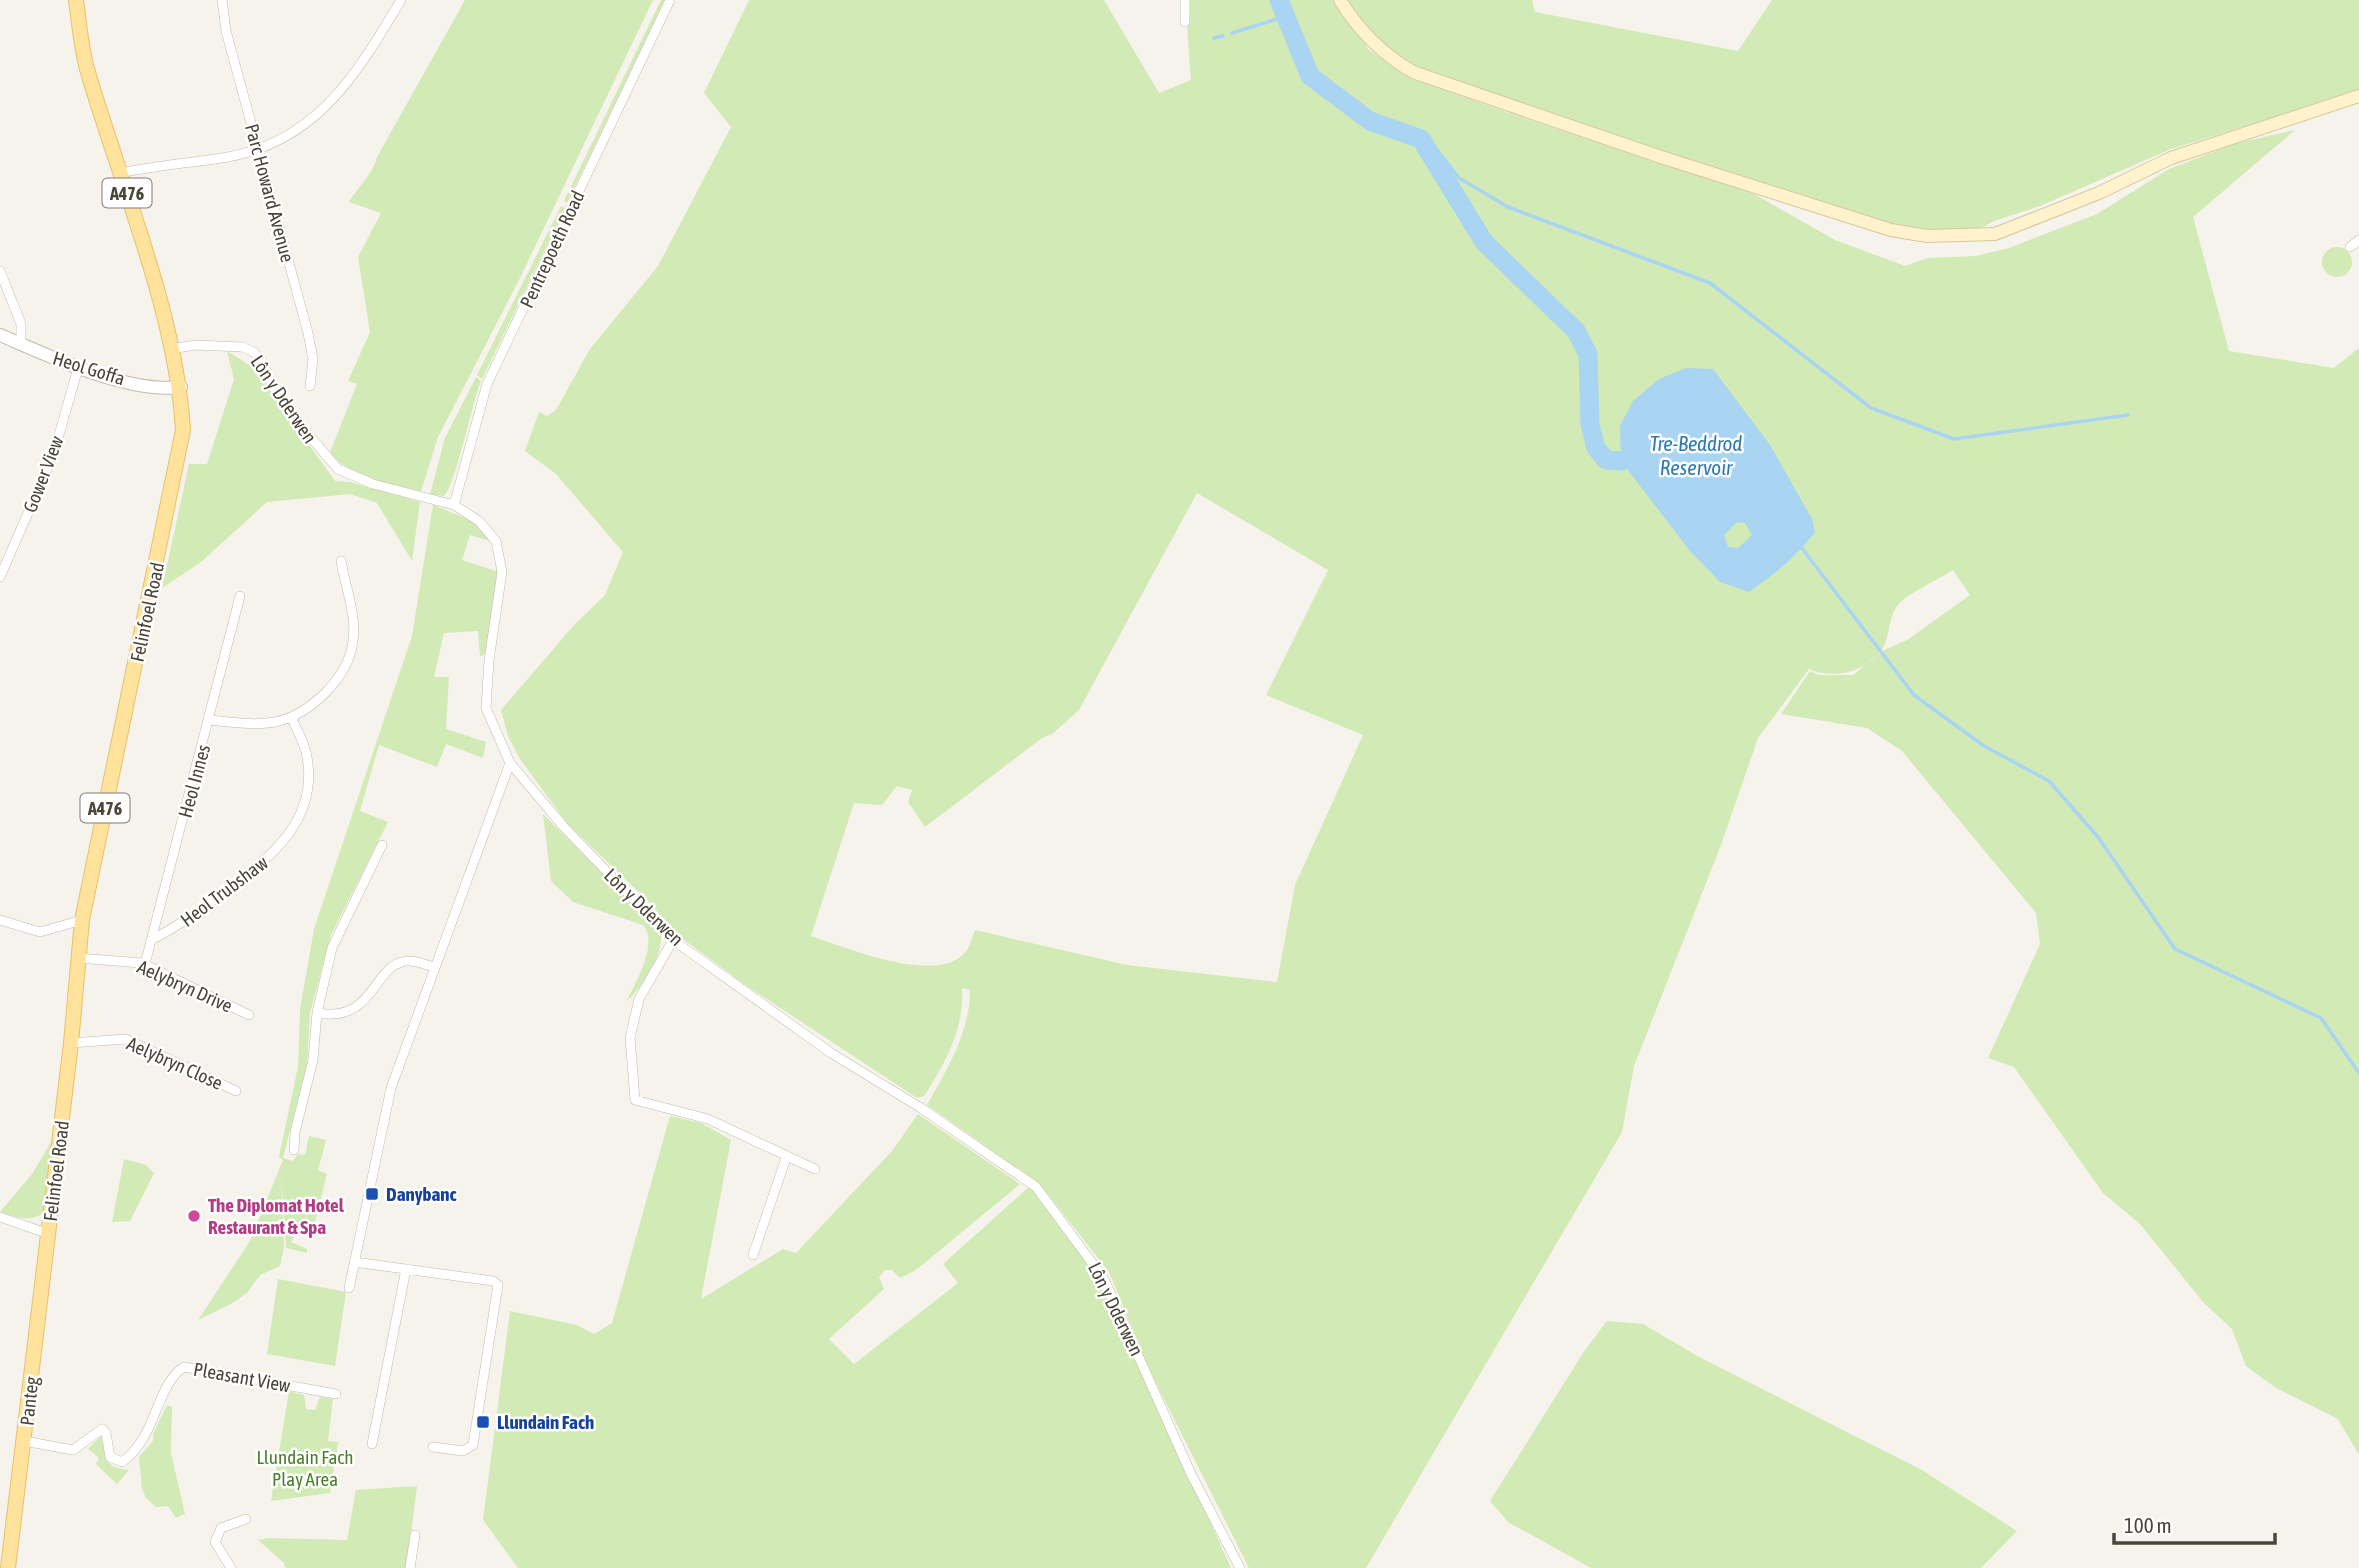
<svg xmlns="http://www.w3.org/2000/svg" width="2359" height="1568" viewBox="0 0 2359 1568" font-family="'Asap Condensed',sans-serif">
<rect width="100%" height="100%" fill="#f6f3ec"/>
<path fill="#d2eab5" fill-rule="evenodd" d="M465 0H653L519 280 438 437 421 491 364 479 329 455 357 384 348 381 370 332 358 257 381 213 349 202C359 185 372 176 377 157Z
M661 0H665L567 203 564 201Z
M749 0H1104L1159 93 1191 80 1185 0H1532L1535 12 1738 51 1772 0H2359V91L2171 149 2040 206 1994 221 1963 238 1927 236 1413 72 1354 23 1368 49 1404 75 1497 109 1754 194 1835 240 1905 266 1928 258 1976 256 2009 248 2097 214 2169 169 2234 144 2295 130 2193 217 2229 351 2334 368 2359 348V1455L2338 1419 2276 1388 2246 1366 2232 1329 2204 1303 2140 1224 2103 1193 2014 1067 1988 1058 2040 944 2036 913 1902 751 1867 728 1781 714 1810 671 1819 675H1853L1884 650 1907 640 1970 595 1953 570C1939 579 1906 594 1897 606 1888 618 1890 636 1883 648 1868 672 1833 680 1809 669L1758 738 1721 845 1634 1066 1622 1132 1366 1568H1249L1147 1365 1109 1272 1039 1183 927 1105C947 1069 970 1033 970 990L962 988C964 1030 946 1062 924 1096L917 1098 744 984 679 936 646 899 567 823 520 759 508 736 501 710 575 624 605 595 623 552 556 474 525 451 539 412 547 416 556 410 590 349 658 266 731 127 704 93ZM1197 493 1328 570 1266 695 1363 735 1295 885 1277 982 1127 965 975 930C972 936 971 945 967 950 941 988 845 947 811 936L854 803 882 805 897 786 912 790 908 802 925 827 1042 738 1052 734 1079 710Z
M561 206 565 208 482 379 477 375Z
M2322 262a15 15 0 1 1 30 0a15 15 0 1 1-30 0Z
M227 351 254 368 335 481 350 482 420 502 412 561 377 503 350 494 267 502 201 562 162 588 189 464H207L234 379Z
M476 377 481 381C472 404 455 486 444 496L430 494 445 438Z
M433 505 477 523 494 542 470 535 462 560 499 572 486 654 480 656 478 631 444 633 434 677H449L446 729 486 742 483 758 446 744 437 767 379 745 360 811 388 822 331 935 310 1013 307 1064 283 1158 293 1161 298 1154 305 1155 309 1136 326 1140 318 1170 327 1174 312 1234 297 1232 291 1242 307 1249V1253L286 1248 281 1173 284 1247 280 1266 260 1275 247 1293 231 1304 198 1320 250 1241 283 1160 279 1157 298 1067 300 1009 314 929 412 636Z
M543 814 661 933C663 955 644 985 627 1001 636 980 659 944 643 925L573 902 551 881Z
M918 1114 1020 1184 916 1270 900 1278 892 1270H885L879 1277 884 1289 829 1339 854 1364 958 1283 943 1264 1030 1186 1086 1257 1101 1282 1231 1568H518L483 1520 510 1311 577 1325 594 1334 612 1323 670 1116 701 1123 731 1140 701 1299 783 1249 796 1253 892 1151Z
M51 1142 45 1210C33 1225 16 1216 0 1212L32 1174Z
M124 1159 146 1165 154 1173 130 1221 112 1222Z
M278 1279 346 1292 335 1366 267 1354Z
M1607 1321 1643 1324 1699 1357 1922 1470 2017 1531 1981 1568H1591L1508 1522 1490 1501 1585 1350Z
M289 1391 304 1395 306 1409 315 1410 320 1397 333 1399 328 1441 338 1442 330 1493 271 1501Z
M167 1405 172 1407 171 1453 185 1514 176 1518 168 1506 156 1507 146 1498 142 1489 139 1457 153 1441V1434Z
M101 1436C110 1457 100 1467 129 1470L117 1484 96 1464 99 1458 88 1449Z
M417 1486 407 1568H285L284 1563 258 1540 268 1538 347 1540 356 1490Z"/>
<path fill="#a9d4f2" fill-rule="evenodd" d="M1686 368 1713 369 1770 445 1812 519 1815 532C1796 557 1775 574 1749 592L1720 582 1690 551 1621 461 1620 426 1633 401 1659 379ZM1737 522 1745 523 1752 535 1738 548 1728 547 1724 535Z"/>
<g fill="none" stroke-linecap="round" stroke-linejoin="round">
<path stroke="#a9d4f2" stroke-width="3.5" d="M1232 33 1284 17
M1214 38 1223 36
M1430 141 1459 178 1508 207 1710 283 1871 408 1954 439 2128 415
M1801 547 1914 695 1984 746 2049 781 2098 837 2175 949 2321 1018 2359 1073"/>
<path stroke="#a9d4f2" stroke-width="19" d="M1279 0 1310 76 1370 121 1421 139 1484 242 1576 331 1588 354 1590 424 1596 448 1606 460 1621 461"/>
<g stroke="#c2bbae" stroke-width="10">
<path id="minor" d="M222 0 226 31 308 333 313 359 310 386
M1185 22V0
M121 173C157 165 192 163 228 157 318 141 358 72 401 0
M2350 247 2359 240
M0 271 21 324V344
M171 349 195 345 242 347 254 352 262 361 272 386 295 419 338 469 373 484 454 505 479 521 496 541 502 572 489 660 486 708 510 763 563 826 673 940 831 1053 921 1108 1036 1187 1104 1279 1191 1474 1240 1568
M454 505 487 384 670 0
M0 577 53 456 78 368
M210 720C231 722 254 726 275 722 310 715 349 677 353 641 357 616 345 586 341 561
M0 920 40 932 82 920
M153 939C179 926 202 909 225 891 272 857 321 818 306 752 303 740 296 728 291 717
M673 940 639 999 630 1038 635 1100 708 1119 815 1169
M78 958 142 963 249 1015
M145 964 240 596
M317 1013C378 1024 372 959 411 961 418 961 426 965 433 967
M71 1043 126 1039 236 1091
M294 1150 295 1132 313 1060 317 1013 332 948 382 845
M0 1217 49 1234
M753 1255 786 1158
M354 1262 493 1281 498 1285 473 1445 463 1451 433 1447
M349 1288 391 1088 510 763
M24 1441 73 1450 102 1429 106 1433 110 1457 122 1462C157 1438 156 1384 184 1367L336 1394
M372 1444 406 1269
M231 1568 215 1542 221 1528 246 1519
M410 1568 415 1535"/>
</g>
<g stroke="#c2bbae" stroke-width="14">
<path id="tertiary" d="M0 335C49 356 128 394 181 387"/>
</g>
<g stroke="#d6c79b" stroke-width="14">
<path id="secondary" d="M1340 0C1359 31 1382 54 1413 72L1661 157 1891 230 1927 236 1995 234 2099 193 2171 158 2359 96"/>
</g>
<g stroke="#e6c16a" stroke-width="16">
<path id="primary" d="M8 1568 71 1043 82 920 183 430C176 311 120 183 87 69 81 47 79 22 76 0"/>
</g>
<use href="#minor" stroke="#fff" stroke-width="9"/>
<use href="#tertiary" stroke="#fff" stroke-width="12"/>
<use href="#secondary" stroke="#fff3cd" stroke-width="12"/>
<use href="#primary" stroke="#ffe39c" stroke-width="14"/>
</g>
<g fill="#1a4fb4" stroke="#fff" stroke-width="2.5">
<rect x="365" y="1187" width="14" height="14" rx="3.5"/>
<rect x="476" y="1415" width="14" height="14" rx="3.5"/>
</g>
<circle fill="#d1479c" stroke="#fff" stroke-width="2.5" cx="194" cy="1216" r="7"/>
<g text-anchor="middle" dominant-baseline="central" stroke-width="5" stroke-linejoin="round" paint-order="stroke">
<g fill="#fff" stroke="#817c74" stroke-width="2">
<rect x="102.5" y="178.5" width="49" height="29" rx="5"/>
<rect x="80.5" y="793.5" width="49" height="29" rx="5"/>
</g>
<g font-size="18" font-weight="bold" fill="#4b4439">
<text x="127" y="193">A476</text>
<text x="105" y="808">A476</text>
</g>
<g font-size="19" fill="#4b4439" stroke="#fff">
<text transform="translate(270 193) rotate(75)">Parc Howard Avenue</text>
<text transform="translate(552 249) rotate(-65)">Pentrepoeth Road</text>
<text transform="translate(89 368) rotate(17)">Heol Goffa</text>
<text transform="translate(284 399) rotate(56)">Lôn y Dderwen</text>
<text transform="translate(43 474) rotate(-69)">Gower View</text>
<text transform="translate(147 612) rotate(-78)">Felinfoel Road</text>
<text transform="translate(194 781) rotate(-75)">Heol Innes</text>
<text transform="translate(224 891) rotate(-37)">Heol Trubshaw</text>
<text transform="translate(644 907) rotate(44)">Lôn y Dderwen</text>
<text transform="translate(185 986) rotate(24)">Aelybryn Drive</text>
<text transform="translate(175 1063) rotate(24)">Aelybryn Close</text>
<text transform="translate(56 1171) rotate(-83)">Felinfoel Road</text>
<text transform="translate(1116 1309) rotate(64)">Lôn y Dderwen</text>
<text transform="translate(242 1377) rotate(10)">Pleasant View</text>
<text transform="translate(29 1401) rotate(-84)">Panteg</text>
</g>
<g font-size="19" font-weight="bold" fill="#164399" stroke="#fff" text-anchor="start">
<text x="386" y="1194">Danybanc</text>
<text x="497" y="1422">Llundain Fach</text>
</g>
<g font-size="19" font-weight="bold" fill="#b23c85" stroke="#fff" text-anchor="start">
<text x="208" y="1205">The Diplomat Hotel<tspan x="208" dy="22">Restaurant &amp; Spa</tspan></text>
</g>
<g font-size="19" fill="#4a7f2a" stroke="#fff">
<text x="305" y="1457">Llundain Fach<tspan x="305" dy="22">Play Area</tspan></text>
</g>
<g font-size="21" font-style="italic" fill="#2e7ab2" stroke="#fff">
<text x="1696" y="443">Tre-Beddrod<tspan x="1696" dy="24">Reservoir</tspan></text>
</g>
</g>
<path d="M2114 1533v10h161v-10" fill="none" stroke="#4b4439" stroke-width="3.5"/>
<text x="2124" y="1533" font-size="21" fill="#4b4439" stroke="#ffffff" stroke-width="5" paint-order="stroke">100 m</text>
</svg>
